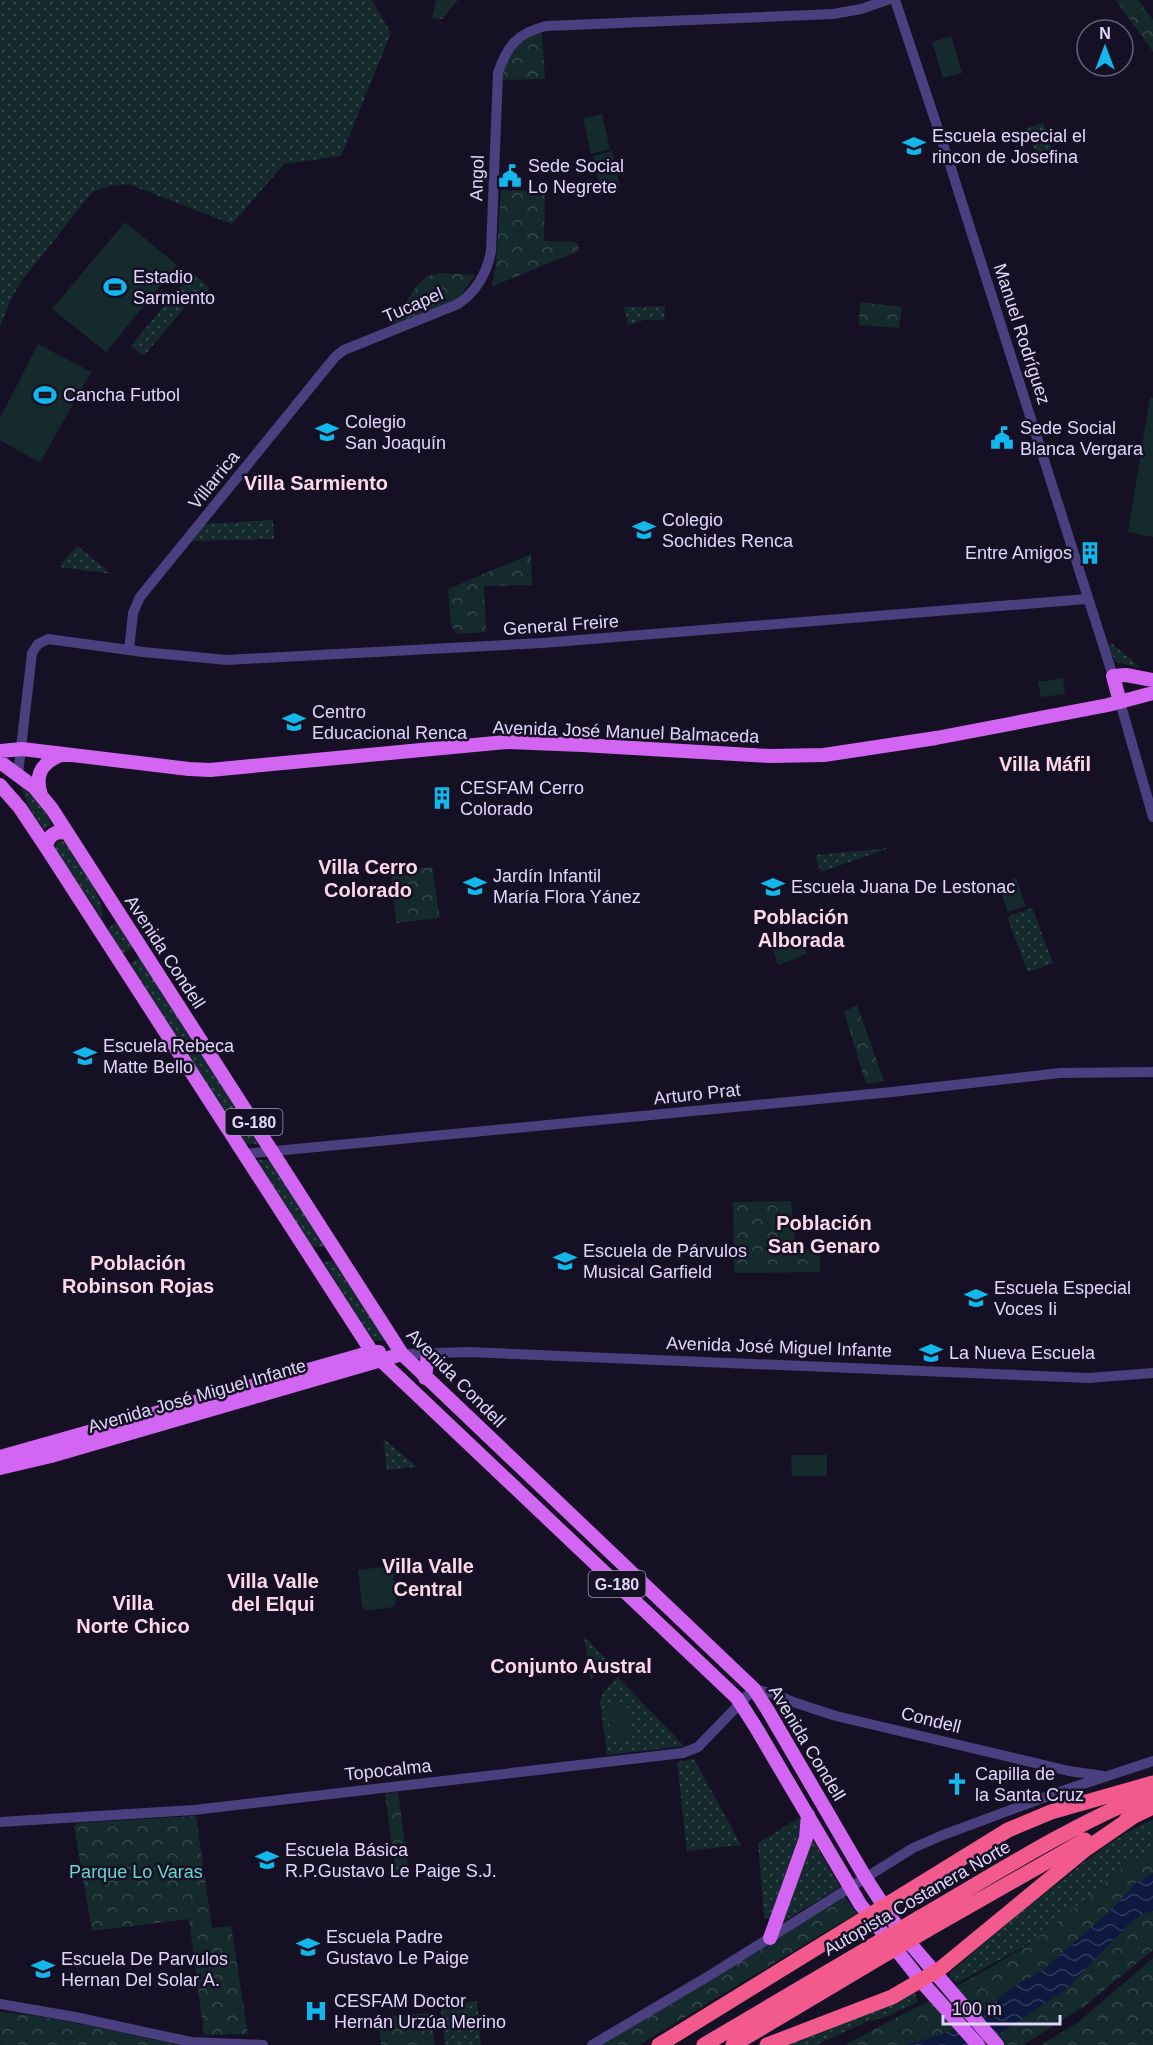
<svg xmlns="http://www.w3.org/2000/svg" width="1153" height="2045" viewBox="0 0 1153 2045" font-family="Arial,sans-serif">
<defs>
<pattern id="grass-dots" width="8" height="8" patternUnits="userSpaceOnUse" patternTransform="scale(1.5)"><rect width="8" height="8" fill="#142a2d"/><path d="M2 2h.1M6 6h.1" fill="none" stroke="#36484c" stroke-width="1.8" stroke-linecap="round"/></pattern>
<pattern id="park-crowns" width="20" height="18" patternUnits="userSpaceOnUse" patternTransform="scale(1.5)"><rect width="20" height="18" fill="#142a2d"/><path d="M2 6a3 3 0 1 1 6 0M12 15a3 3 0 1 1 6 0" fill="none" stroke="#36484c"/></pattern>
<pattern id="water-waves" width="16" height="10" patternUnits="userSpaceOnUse" patternTransform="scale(1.5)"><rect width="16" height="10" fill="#0e193f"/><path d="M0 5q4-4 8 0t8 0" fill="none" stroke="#313a5c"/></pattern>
</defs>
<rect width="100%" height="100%" fill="#161024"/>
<path fill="url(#grass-dots)" d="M0 0H372L391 33 341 156 284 164 232 224 128 184 110 186 94 191 89 196 21 282 11 299 0 327Z
M1043 123 1052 150 1036 155 1027 128Z
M192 272 209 288 196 306 189 302 144 356 131 346Z
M665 306 664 320H644L628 325 624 307Z
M273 520 274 539 192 541 205 524Z
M77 546 112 574 59 567Z
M1111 643 1141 668 1116 662 1107 645Z
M21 785 44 809 51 825 44 829C33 816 25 801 21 785Z
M57 841H64C79 864 103 892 103 920L54 848Z
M889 848 821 872 815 855Z
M1032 908 1053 963 1028 972 1007 917Z
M117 921 134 947 122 954 108 929Z
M140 957 261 1144H244L130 964Z
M256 1160H270L325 1247H312Z
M333 1261 386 1340 374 1341 323 1262Z
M383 1438 417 1467 387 1470Z
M584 1636 608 1661 591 1680Z
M618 1677 684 1746 607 1755 600 1701 604 1691Z
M694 1759 741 1845 687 1851 677 1762Z
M800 1817 804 1826 770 1921 764 1916 758 1843Z
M1153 1820V1851L1043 1936 957 1983 950 1978V1973C984 1942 1020 1913 1057 1884 1087 1860 1117 1834 1153 1820Z
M811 1836 840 1887 781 1923Z
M915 1993 918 2002 888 2016 864 2023 816 2045H788Z
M477 2001 481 2045H445L441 2010 445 2005Z"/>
<path fill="url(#park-crowns)" d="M436 0H458L442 19 432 18Z
M1116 0H1138L1153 20V52Z
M540 32 542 33 545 79 502 80C507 54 514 41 540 32Z
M501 190 545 191 544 241 574 242 578 244 579 251 493 286 492 283 496 264Z
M441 273 475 275 459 298 390 326 418 284 427 276Z
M860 302 902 307 899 328 859 325Z
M531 554 532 585 484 586 486 632 457 634 451 625 448 589Z
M432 867 440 918 396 923 391 871Z
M857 1005 884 1081 866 1084 844 1012Z
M791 1201 796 1250 820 1249V1272L734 1273 733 1202Z
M398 1792 409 1875 396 1877 385 1794Z
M196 1816 212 1928 231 1926 248 2034 204 2035 189 1919 92 1931 74 1827 77 1823Z
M1153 1847V1950L1086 2005 1023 2045H845C906 2011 971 1982 1030 1943 1073 1914 1107 1873 1153 1847Z
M845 1897 857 1913 639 2045H600Z
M1153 1958V2045H1041L1077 2023Z
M0 2012C60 2017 118 2032 177 2045H2L0 2044Z
M430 2013 435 2045H381L378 2017Z"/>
<path fill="#142a2d" d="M951 36 962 73 943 78 932 42Z
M602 114 610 149 591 154 583 118Z
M612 151 620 187 601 191 593 156Z
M125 222 177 265 106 352 52 309Z
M38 344 91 372 40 463 0 440V418Z
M1150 397 1153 398V537L1128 532Z
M1063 678 1065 694 1041 697 1038 682Z
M1016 878 1026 906 1008 912 998 885Z
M800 934 807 954 778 965 771 944Z
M791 1455H827V1476H792Z
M392 1566 396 1602 393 1607 366 1611 362 1606 358 1570Z
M626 1702 633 1740 611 1742 607 1705Z"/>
<path fill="url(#water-waves)" d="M1153 1873V1911L1143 1914 1129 1924 1067 1989 987 2042 980 2045H907L954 2030 984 2011 1010 1989 1044 1969 1109 1912 1136 1883Z"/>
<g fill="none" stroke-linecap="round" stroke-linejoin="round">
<path stroke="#4a3f7f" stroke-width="10" d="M895 0 949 162 1113 676
M129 650 133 613 140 597 335 357 344 350 458 304C477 291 487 273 491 251L498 73C507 46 517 33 546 26L833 14 861 9 887 0
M1120 702 1153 817
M18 774 32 653 38 644 48 639 143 652 227 660 244 659 542 643 1087 599
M244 1154 892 1092 1060 1073 1153 1072
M402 1354 469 1352 1088 1378 1153 1373
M0 1822 194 1810 683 1753 698 1747 754 1689 771 1693 793 1702 836 1716 1069 1771 1103 1776
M0 2004 75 2017 191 2042 263 2045
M592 2045 712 1974 913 1848 943 1835 1062 1791 1153 1761"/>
<path stroke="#d365f3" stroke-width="14" d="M1120 702 1113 676 1126 675 1153 680
M0 751 22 749 189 769 210 770 506 742 582 745 769 756 824 755 936 738 1108 705 1153 693
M0 762 34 787 52 809 402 1354 754 1689 767 1709 865 1877 894 1922 914 1948 997 2045
M0 785 20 808 46 847 372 1352 737 1698 755 1726 860 1904 921 1981 978 2045
M41 795C34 774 42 762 63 754
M46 847C48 835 56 830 67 833
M425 1378 428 1353
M0 1457 372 1352H379
M0 1468 51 1456 402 1354
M770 1938 806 1838 808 1815"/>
<path stroke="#f25a8e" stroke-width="15" d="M1126 1820 1153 1807
M919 1918C995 1874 1071 1825 1153 1792
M927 1930 1085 1840
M659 2045 1008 1830 1051 1812 1153 1783
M704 2045 872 1946
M733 2045 879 1958
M767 2045 892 1997 940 1969 1086 1849 1134 1816"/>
<path stroke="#f25a8e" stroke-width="15" d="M872 1946 919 1918
M879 1958 927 1930"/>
</g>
<defs>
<g id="school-bare" transform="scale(1.8)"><path d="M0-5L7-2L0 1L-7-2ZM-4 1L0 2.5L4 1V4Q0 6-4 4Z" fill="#12b7ec" stroke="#161024" stroke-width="2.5" paint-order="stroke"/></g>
<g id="civic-bare" transform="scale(1.8)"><path d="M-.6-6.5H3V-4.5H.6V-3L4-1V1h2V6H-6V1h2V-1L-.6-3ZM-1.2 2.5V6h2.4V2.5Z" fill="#12b7ec" stroke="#161024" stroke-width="2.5" paint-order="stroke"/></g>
<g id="stadium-bare" transform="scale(1.8)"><path d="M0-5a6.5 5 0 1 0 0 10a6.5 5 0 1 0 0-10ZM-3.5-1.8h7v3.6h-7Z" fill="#12b7ec" stroke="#161024" stroke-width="2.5" paint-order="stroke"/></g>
<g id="building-bare" transform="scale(1.8)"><path d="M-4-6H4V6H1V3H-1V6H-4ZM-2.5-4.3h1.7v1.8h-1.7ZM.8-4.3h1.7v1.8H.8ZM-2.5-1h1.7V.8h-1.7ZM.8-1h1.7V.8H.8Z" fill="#12b7ec" stroke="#161024" stroke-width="2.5" paint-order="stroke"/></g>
<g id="church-bare" transform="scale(1.8)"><path d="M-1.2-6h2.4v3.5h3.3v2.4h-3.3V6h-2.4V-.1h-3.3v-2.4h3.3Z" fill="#12b7ec" stroke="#161024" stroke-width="2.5" paint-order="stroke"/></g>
<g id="hospital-bare" transform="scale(1.8)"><path d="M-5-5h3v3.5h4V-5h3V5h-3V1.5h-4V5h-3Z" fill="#12b7ec" stroke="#161024" stroke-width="2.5" paint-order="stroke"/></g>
</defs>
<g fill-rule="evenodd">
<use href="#school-bare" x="914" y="146"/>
<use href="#civic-bare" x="510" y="176"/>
<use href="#stadium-bare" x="115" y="287"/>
<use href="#stadium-bare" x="45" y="395"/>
<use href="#school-bare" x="327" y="432"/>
<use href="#civic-bare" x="1002" y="438"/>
<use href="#school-bare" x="644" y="530"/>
<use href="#building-bare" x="1090" y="553"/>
<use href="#school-bare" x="294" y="722"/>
<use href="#building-bare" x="442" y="798"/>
<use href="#school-bare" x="475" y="886"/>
<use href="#school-bare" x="773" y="887"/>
<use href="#school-bare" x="85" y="1056"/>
<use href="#school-bare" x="565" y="1261"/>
<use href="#school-bare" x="976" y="1298"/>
<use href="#school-bare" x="931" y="1353"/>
<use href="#church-bare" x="957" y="1784"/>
<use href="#school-bare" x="267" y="1860"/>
<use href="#school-bare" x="308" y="1947"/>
<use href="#school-bare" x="43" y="1969"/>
<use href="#hospital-bare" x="316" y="2011"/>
</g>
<g text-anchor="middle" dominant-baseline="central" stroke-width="5" stroke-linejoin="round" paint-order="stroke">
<g fill="#161024" stroke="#a39bbb" stroke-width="1.5">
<rect x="225.5" y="1109" width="57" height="26" rx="4.5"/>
<rect x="588.5" y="1571" width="57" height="26" rx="4.5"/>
</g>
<g font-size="16" font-weight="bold" fill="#e0d6fc">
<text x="254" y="1122">G-180</text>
<text x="617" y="1584">G-180</text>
</g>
<g font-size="18" fill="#e0d6fc" stroke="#161024" text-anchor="start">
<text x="932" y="136">Escuela especial el<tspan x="932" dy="21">rincon de Josefina</tspan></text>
<text x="528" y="166">Sede Social<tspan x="528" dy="21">Lo Negrete</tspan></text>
<text x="133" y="277">Estadio<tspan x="133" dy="21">Sarmiento</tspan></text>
<text x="63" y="395">Cancha Futbol</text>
<text x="345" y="422">Colegio<tspan x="345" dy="21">San Joaquín</tspan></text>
<text x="1020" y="428">Sede Social<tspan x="1020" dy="21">Blanca Vergara</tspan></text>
<text x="662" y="520">Colegio<tspan x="662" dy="21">Sochides Renca</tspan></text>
<text x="1072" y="553" text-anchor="end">Entre Amigos</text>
<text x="312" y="712">Centro<tspan x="312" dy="21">Educacional Renca</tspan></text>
<text x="460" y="788">CESFAM Cerro<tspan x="460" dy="21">Colorado</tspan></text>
<text x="493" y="876">Jardín Infantil<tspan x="493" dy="21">María Flora Yánez</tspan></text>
<text x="791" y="887">Escuela Juana De Lestonac</text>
<text x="103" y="1046">Escuela Rebeca<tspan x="103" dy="21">Matte Bello</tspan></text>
<text x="583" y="1251">Escuela de Párvulos<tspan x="583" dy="21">Musical Garfield</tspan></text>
<text x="994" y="1288">Escuela Especial<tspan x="994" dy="21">Voces Ii</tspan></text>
<text x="949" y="1353">La Nueva Escuela</text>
<text x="975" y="1774">Capilla de<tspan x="975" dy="21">la Santa Cruz</tspan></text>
<text x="285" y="1850">Escuela Básica<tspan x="285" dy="21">R.P.Gustavo Le Paige S.J.</tspan></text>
<text x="326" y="1937">Escuela Padre<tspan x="326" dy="21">Gustavo Le Paige</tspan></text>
<text x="61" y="1959">Escuela De Parvulos<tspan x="61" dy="21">Hernan Del Solar A.</tspan></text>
<text x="334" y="2001">CESFAM Doctor<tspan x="334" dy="21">Hernán Urzúa Merino</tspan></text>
</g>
<g font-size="18" fill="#e0d6fc" stroke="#161024">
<text transform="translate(477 178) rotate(-88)">Angol</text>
<text transform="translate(413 305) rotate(-23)">Tucapel</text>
<text transform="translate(1022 334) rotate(72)">Manuel Rodríguez</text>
<text transform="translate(214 480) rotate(-51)">Villarrica</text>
<text transform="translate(561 625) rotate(-4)">General Freire</text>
<text transform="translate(626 732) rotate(2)">Avenida José Manuel Balmaceda</text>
<text transform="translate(165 952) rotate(57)">Avenida Condell</text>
<text transform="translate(697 1094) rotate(-6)">Arturo Prat</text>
<text transform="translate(779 1347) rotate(2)">Avenida José Miguel Infante</text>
<text transform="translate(456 1378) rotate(45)">Avenida Condell</text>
<text transform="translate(197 1396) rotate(-16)">Avenida José Miguel Infante</text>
<text transform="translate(931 1720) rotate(14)">Condell</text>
<text transform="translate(807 1743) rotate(59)">Avenida Condell</text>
<text transform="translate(388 1770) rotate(-6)">Topocalma</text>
<text transform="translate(917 1898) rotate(-30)">Autopista Costanera Norte</text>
</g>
<g font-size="18" fill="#67d7cb" stroke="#161024">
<text x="136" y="1872">Parque Lo Varas</text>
</g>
<g font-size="20" font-weight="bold" fill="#fcd8ea" stroke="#161024">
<text x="316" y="483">Villa Sarmiento</text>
<text x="1045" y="764">Villa Máfil</text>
<text x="368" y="867">Villa Cerro<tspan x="368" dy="23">Colorado</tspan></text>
<text x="801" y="917">Población<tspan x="801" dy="23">Alborada</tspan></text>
<text x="824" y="1223">Población<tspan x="824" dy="23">San Genaro</tspan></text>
<text x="138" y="1263">Población<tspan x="138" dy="23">Robinson Rojas</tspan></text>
<text x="428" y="1566">Villa Valle<tspan x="428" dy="23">Central</tspan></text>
<text x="273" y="1581">Villa Valle<tspan x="273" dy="23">del Elqui</tspan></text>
<text x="133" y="1603">Villa<tspan x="133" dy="23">Norte Chico</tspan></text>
<text x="571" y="1666">Conjunto Austral</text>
</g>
</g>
<g transform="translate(1105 48)"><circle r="28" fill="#161024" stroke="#675f7a" stroke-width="1.5"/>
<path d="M0-4.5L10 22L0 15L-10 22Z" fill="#12b7ec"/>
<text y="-9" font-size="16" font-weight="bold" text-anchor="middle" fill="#e0d6fc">N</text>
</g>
<path d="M943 2015v9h117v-9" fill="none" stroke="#e0d6fc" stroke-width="3"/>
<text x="952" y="2015" font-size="18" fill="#e0d6fc" stroke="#161024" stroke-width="4.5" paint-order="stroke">100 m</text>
</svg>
